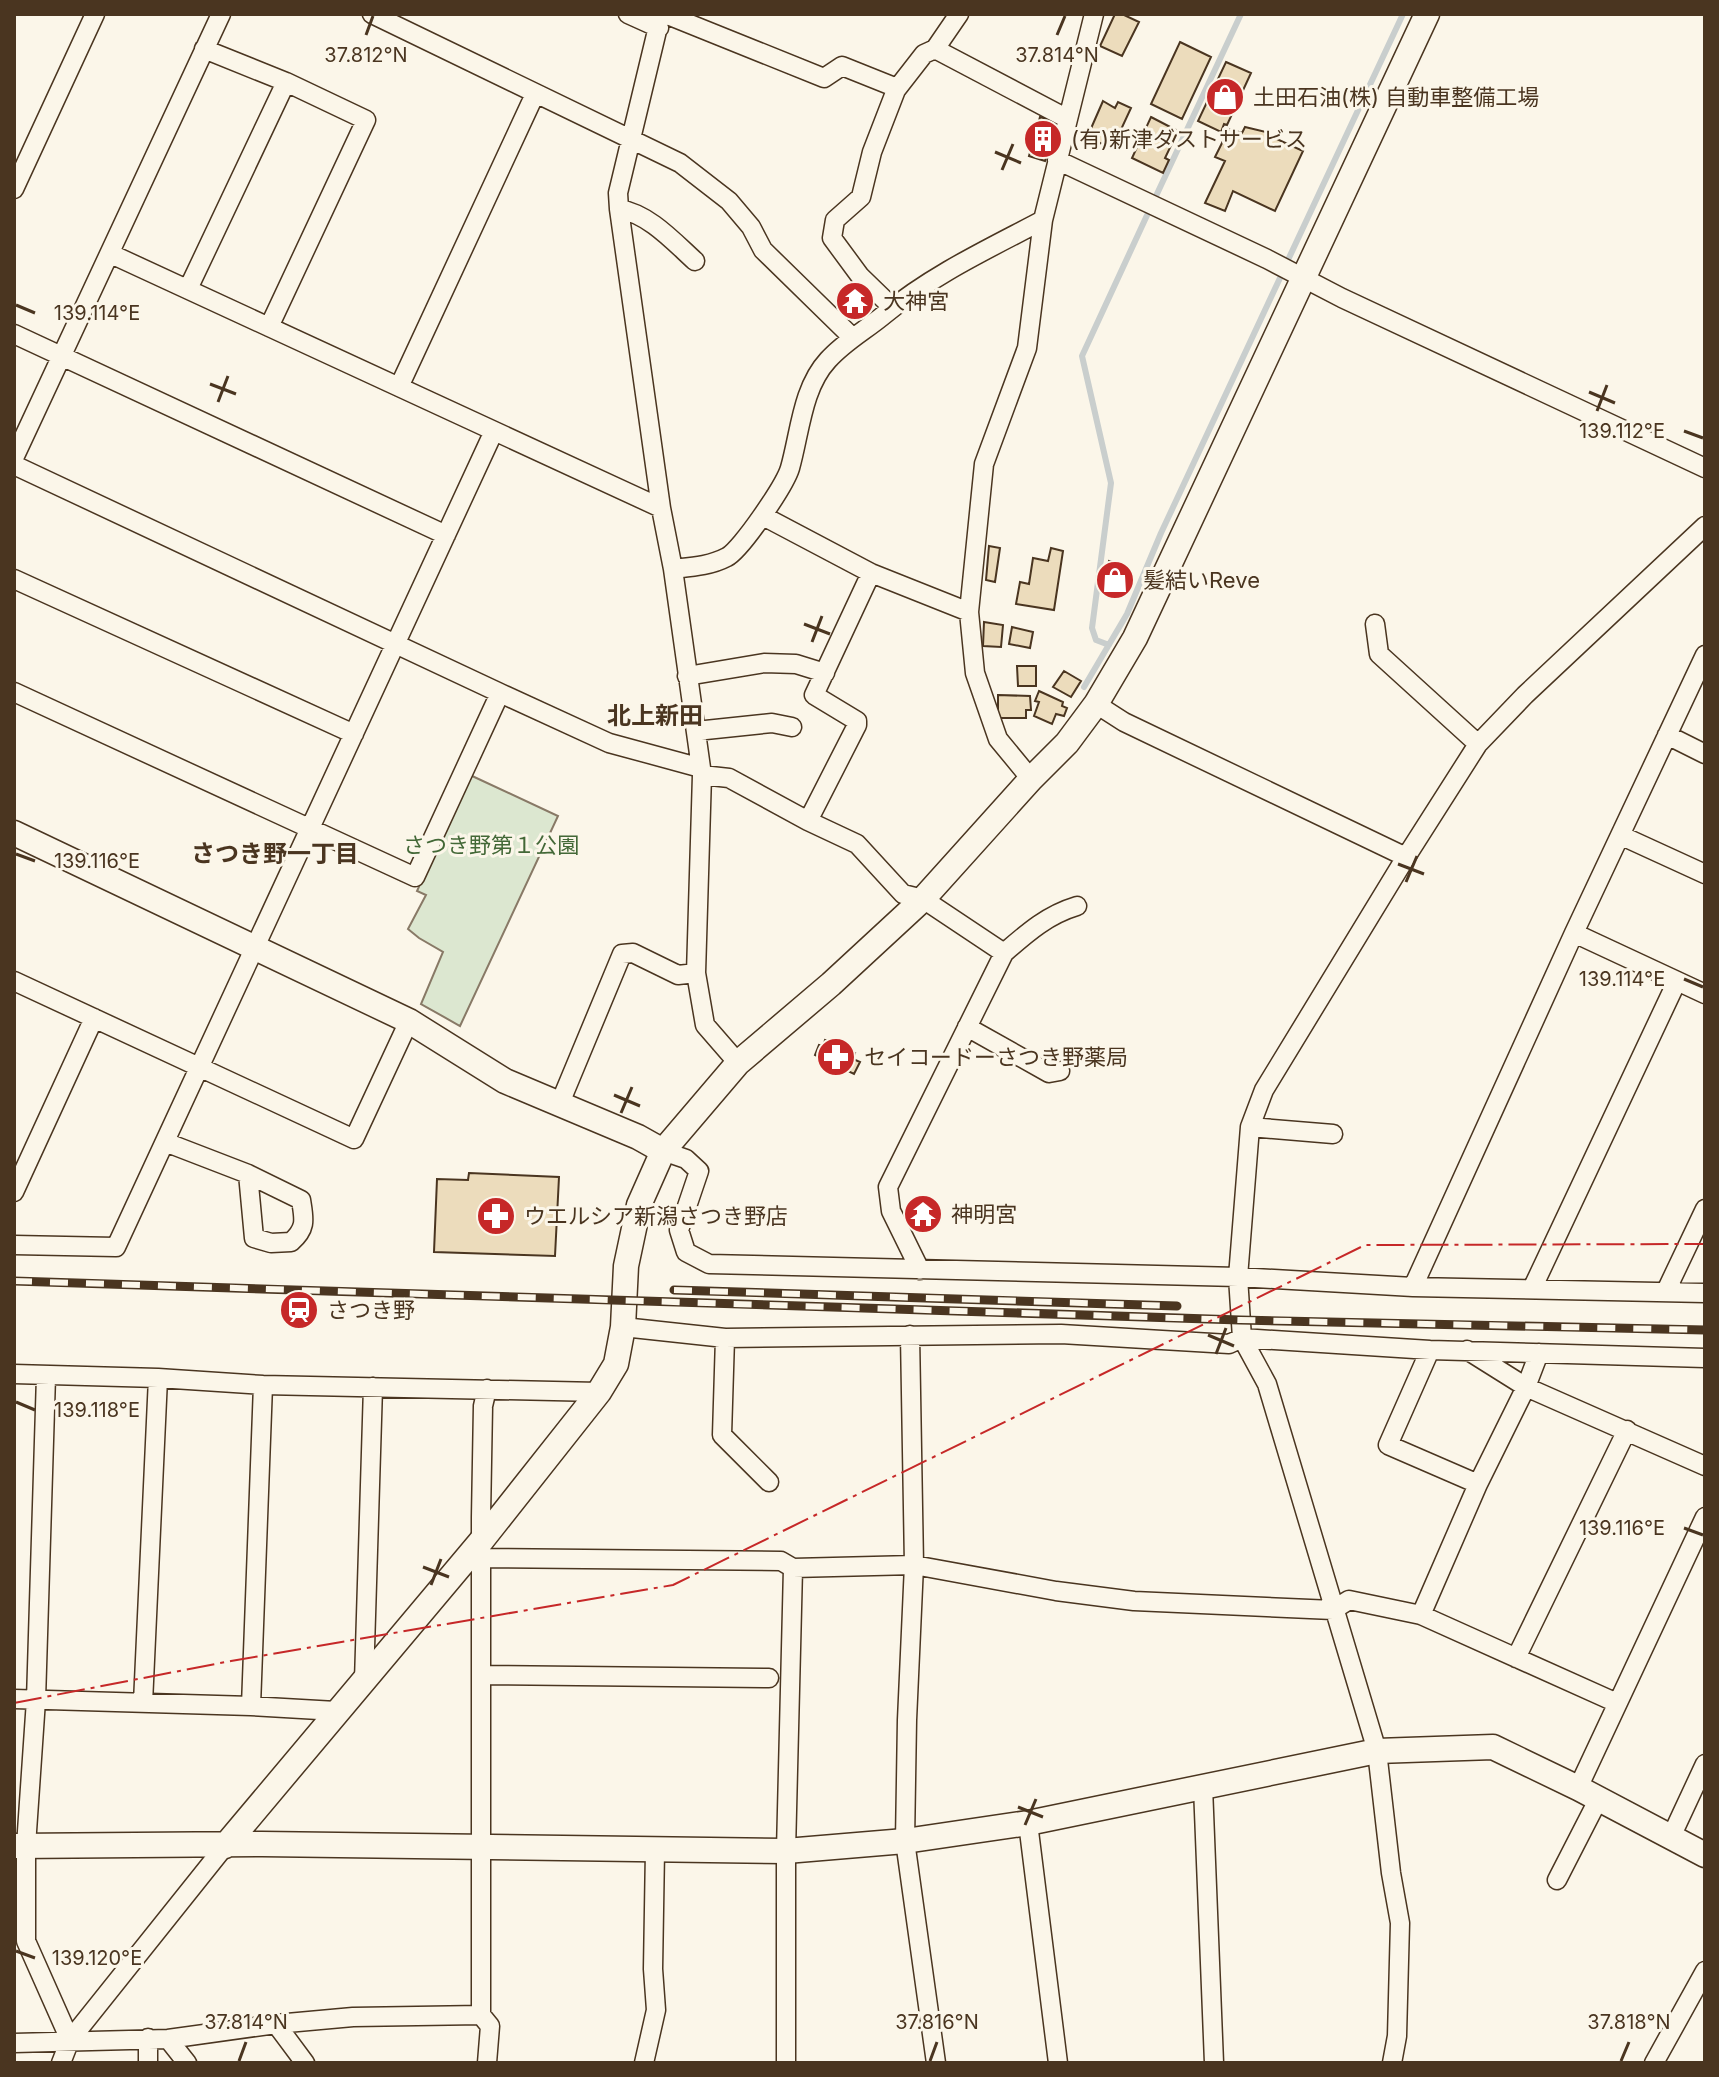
<svg xmlns="http://www.w3.org/2000/svg" width="1719" height="2077" viewBox="0 0 1719 2077" font-family="Inter,'Noto Sans JP',sans-serif">
<rect width="100%" height="100%" fill="#fbf6e9"/>
<path fill="#dce7d0" stroke="#887966" stroke-width="2" d="M470 775 558 816 460 1026 421 1004 443 952 419 938 408 929 426 895 417 891Z"/>
<g fill="none" stroke-linecap="round" stroke-linejoin="round">
<path stroke="#c9cecd" stroke-width="6" d="M1156 196 1241 14
M1288 260 1403 14
M1109 645 1096 640 1092 628 1111 483 1082 356 1149 211
M1084 687 1127 614 1161 533 1280 278"/>
</g>
<path fill="#ecdcbc" stroke="#4a3520" stroke-width="2" d="M1115 14H1122L1139 22 1122 56 1100 46Z
M1180 42 1211 57 1182 119 1151 104Z
M1226 62 1251 73 1227 125 1224 124 1221 132 1198 121Z
M1103 101 1115 108 1118 102 1131 108 1112 149 1096 141 1098 136 1089 133Z
M1040 117 1057 122 1045 161 1029 156Z
M1151 117 1178 131 1165 158 1169 160 1163 173 1132 158Z
M1245 127 1266 132V134L1303 151 1275 211 1233 191 1225 211 1205 203 1225 161 1215 157 1229 129 1242 133Z
M855 282 869 300 866 303 869 306 867 310 871 314 866 318 863 314 858 317 854 311 851 313 838 296Z
M989 546 1000 548 995 582 986 580Z
M1051 548 1063 551 1054 610 1016 604 1020 582 1029 584 1033 558 1048 561Z
M1109 561 1127 566 1121 591 1104 587Z
M984 622 1003 625 1001 647 983 646Z
M1012 627 1033 632 1030 648 1009 644Z
M1017 666H1036V686H1018Z
M1064 671 1081 681 1071 697 1053 687Z
M1039 691 1063 702 1062 706 1067 708 1064 716 1056 714 1052 724 1034 716 1039 702 1035 701Z
M998 695 1030 696 1031 710H1026V718H998Z
M825 1040 855 1053 853 1059 860 1062 854 1074 815 1055 819 1045 823 1046Z
M469 1173 559 1177 555 1256 434 1252 437 1179 468 1180Z
M918 1200 936 1208 930 1222 926 1220 923 1228 911 1223Z"/>
<g fill="none" stroke-linecap="round" stroke-linejoin="round">
<g stroke="#4a3520" stroke-width="21">
<path id="street" d="M372 14 680 163 729 201 751 227 763 250 852 337
M628 14 659 28
M661 14 618 193 619 209 661 508 673 569 702 775 696 973 705 1025 738 1063
M665 14 824 78 842 66 892 86 896 90
M204 49 286 82 366 120 269 327
M935 49 1066 118
M1057 160 1267 259 1342 298 1705 468
M14 189 95 14
M619 209C649 214 673 241 695 261
M111 254 661 508
M188 289 286 82
M892 307 860 276 832 238 835 220 861 197 872 152 896 90 924 54 935 49 959 14
M14 334 446 535
M399 387 535 94
M14 458 221 14
M14 465 500 693 415 877 14 692
M763 516 871 573 969 612
M673 569C691 567 710 566 727 557 741 550 785 485 790 468 800 433 802 388 828 360 845 341 866 330 885 314 932 275 990 248 1043 220
M14 579 354 734
M1375 624 1379 654 1478 744
M687 676 764 663 796 664 825 673
M500 693 609 743 701 768
M1096 704 1124 722 1406 857
M696 731 772 723 792 727
M1667 735 1705 754
M702 775 729 778 808 821 857 844 903 894 923 899 1004 953 888 1187 891 1211 920 1270
M1031 779 998 739 975 673 969 612 984 464 1027 348 1043 220 1094 14
M808 821 857 725V721L814 695 871 573
M1622 836 1705 874
M1574 933 1705 994
M1004 953C1027 933 1047 915 1077 906
M14 981 354 1139 409 1021
M967 1027 1049 1073 1060 1071
M560 1103 622 954 633 953 678 975 696 973
M1250 1127 1333 1134
M165 1142 248 1174 301 1200C304 1219 307 1228 291 1242L271 1243 254 1238 248 1174
M663 1151 686 1159 699 1171 679 1230 686 1252 709 1264 1238 1277 1413 1287 1705 1293
M14 1192 94 1018
M14 1245 116 1247 494 431
M1413 1287 1574 933 1705 655
M1532 1289 1677 981
M1666 1291 1705 1209
M623 1327 725 1338 1061 1334 1229 1344 1242 1338 1430 1350 1705 1358
M910 1335 914 1565 907 1720 905 1841 936 2063
M725 1338 722 1435 769 1482
M1430 1350 1388 1445 1478 1484
M1467 1350 1526 1387 1705 1466
M14 1374 158 1378 263 1385 599 1392
M46 1376 36 1700 26 1846V1941L70 2040
M482 1558 781 1561 793 1568 786 1851V2063
M793 1568 914 1565 1056 1591 1134 1601 1333 1610 1349 1600 1421 1615 1617 1703
M1421 1615 1478 1484 1526 1387 1539 1353
M1516 1658 1627 1430
M482 1675 769 1678
M364 1681 373 1387
M14 1699 251 1706 336 1711
M143 1703 158 1378
M251 1706 263 1385
M1203 1787 1214 2063
M1578 1788 1705 1517
M1028 1823 1058 2063
M1671 1837 1705 1764
M1557 1880 1598 1800
M276 2024 305 2063
M168 2039 187 2063
M14 2043 168 2039 276 2024 353 2017 481 2015
M61 2063 70 2040 225 1846
M148 2063V2038
M487 2063 490 2026 481 2015V1517L483 1406 487 1389
M644 2063 656 2010 653 1969 655 1850
M1392 2063 1397 2036 1400 1923 1391 1873 1377 1751 1267 1384 1242 1338 1238 1277 1250 1127 1264 1090 1406 857 1478 744 1525 695 1705 526
M1654 2063 1705 1971"/>
</g>
<g stroke="#4a3520" stroke-width="27">
<path id="secondary" d="M14 833 409 1021 505 1081 638 1137 663 1151
M14 1846 262 1844 786 1851 905 1841 1028 1823 1377 1751 1493 1747 1578 1788 1705 1855
M225 1846 482 1540 599 1392 616 1364 623 1327 626 1266 639 1205 663 1151 738 1063 831 984 923 899 1031 779 1067 743 1096 704 1135 638 1427 14"/>
</g>
<use href="#street" stroke="#fbf6e9" stroke-width="18"/>
<use href="#secondary" stroke="#fbf6e9" stroke-width="24"/>
<g stroke="#4a3520" stroke-width="9">
<path id="rail" d="M14 1281 1240 1320 1705 1330
M674 1290 1177 1306"/>
</g>
<use href="#rail" stroke="#fbf6e9" stroke-width="6" stroke-dasharray="18" stroke-linecap="butt"/>
<path stroke="#c62828" stroke-width="2" stroke-dasharray="28 6 4 6" stroke-linecap="butt" d="M14 1703 231 1661 673 1585 1365 1245 1705 1244"/>
</g>
<path fill="none" stroke="#4a3520" stroke-width="3" d="M366 35 373 16M1057 35 1065 16M995 152 1021 163M1002 170 1013 144M16 305 35 313M210 384 236 394M1589 392 1615 403M218 402 228 376M1597 411 1607 385M1684 431 1703 438M804 624 830 634M812 642 822 616M16 854 35 861M1398 864 1424 874M1406 882 1417 856M1684 979 1703 987M614 1095 640 1106M621 1113 632 1087M1208 1335 1234 1346M1216 1354 1226 1328M16 1402 35 1410M1684 1528 1703 1535M423 1567 449 1577M431 1585 441 1559M1018 1807 1043 1817M1025 1825 1036 1799M16 1951 35 1958M239 2061 246 2042M930 2061 937 2042M1621 2061 1629 2042"/>
<defs>
<g id="shop-disc" transform="scale(2)"><circle r="9.5" fill="#c62828" stroke="#fbf6e9"/><path d="M-5-2.5h2.3a2.7 3.5 0 0 1 5.4 0H5L5.5 6h-11ZM-1.5-2.5h3a1.5 2.3 0 0 0-3 0Z" fill="#fff"/></g>
<g id="building-disc" transform="scale(2)"><circle r="9.5" fill="#c62828" stroke="#fbf6e9"/><path d="M-4-6H4V6H1V3H-1V6H-4ZM-2.5-4.3h1.7v1.8h-1.7ZM.8-4.3h1.7v1.8H.8ZM-2.5-1h1.7V.8h-1.7ZM.8-1h1.7V.8H.8Z" fill="#fff"/></g>
<g id="temple-disc" transform="scale(2)"><circle r="9.5" fill="#c62828" stroke="#fbf6e9"/><path d="M0-6L5-2H3V0L6.5 2.5H4V6H1.5V3h-3V6H-4V2.5H-6.5L-3 0V-2H-5Z" fill="#fff"/></g>
<g id="pharmacy-disc" transform="scale(2)"><circle r="9.5" fill="#c62828" stroke="#fbf6e9"/><path d="M-2-6h4v4h4v4h-4v4h-4v-4h-4v-4h4Z" fill="#fff"/></g>
<g id="station-disc" transform="scale(2)"><circle r="9.5" fill="#c62828" stroke="#fbf6e9"/><path d="M-3-6H3Q5-6 5-4V2Q5 4 3 4L4.5 6H3L1.5 4h-3L-3 6H-4.5L-3 4Q-5 4-5 2V-4Q-5-6-3-6ZM-3.5-4v3h7v-3ZM-3.5 1v1.5H-2V1ZM2 1v1.5H3.5V1Z" fill="#fff"/></g>
</defs>
<g fill-rule="evenodd">
<use href="#shop-disc" x="1225" y="97"/>
<use href="#building-disc" x="1043" y="139"/>
<use href="#temple-disc" x="855" y="301"/>
<use href="#shop-disc" x="1115" y="580"/>
<use href="#pharmacy-disc" x="836" y="1057"/>
<use href="#temple-disc" x="923" y="1214"/>
<use href="#pharmacy-disc" x="496" y="1216"/>
<use href="#station-disc" x="299" y="1310"/>
</g>
<g text-anchor="middle" dominant-baseline="central" stroke-width="6" stroke-linejoin="round" paint-order="stroke">
<g font-size="22" fill="#4a3520" stroke="#fbf6e9" text-anchor="start">
<text x="1253" y="97">土田石油(株) 自動車整備工場</text>
<text x="1071" y="139">(有)新津ダストサービス</text>
<text x="883" y="301">大神宮</text>
<text x="1143" y="580">髪結いReve</text>
<text x="864" y="1057">セイコードーさつき野薬局</text>
<text x="951" y="1214">神明宮</text>
<text x="524" y="1216">ウエルシア新潟さつき野店</text>
<text x="327" y="1310">さつき野</text>
</g>
<g font-size="22" fill="#436837" stroke="#fbf6e9">
<text x="491" y="845">さつき野第１公園</text>
</g>
<g font-size="24" font-weight="bold" fill="#4a3520" stroke="#fbf6e9">
<text x="655" y="715">北上新田</text>
<text x="275" y="853">さつき野一丁目</text>
</g>
</g>
<g font-size="20" text-anchor="middle" fill="#4a3520" stroke="#fbf6e9" stroke-width="6" stroke-linejoin="round" paint-order="stroke">
<text x="366" y="62">37.812°N</text>
<text x="1057" y="62">37.814°N</text>
<text x="97" y="320">139.114°E</text>
<text x="1622" y="438">139.112°E</text>
<text x="97" y="868">139.116°E</text>
<text x="1622" y="986">139.114°E</text>
<text x="97" y="1417">139.118°E</text>
<text x="1622" y="1535">139.116°E</text>
<text x="97" y="1965">139.120°E</text>
<text x="246" y="2029">37.814°N</text>
<text x="937" y="2029">37.816°N</text>
<text x="1629" y="2029">37.818°N</text>
</g>
<rect width="1719" height="2077" fill="none" stroke="#4a3520" stroke-width="32"/>
</svg>
